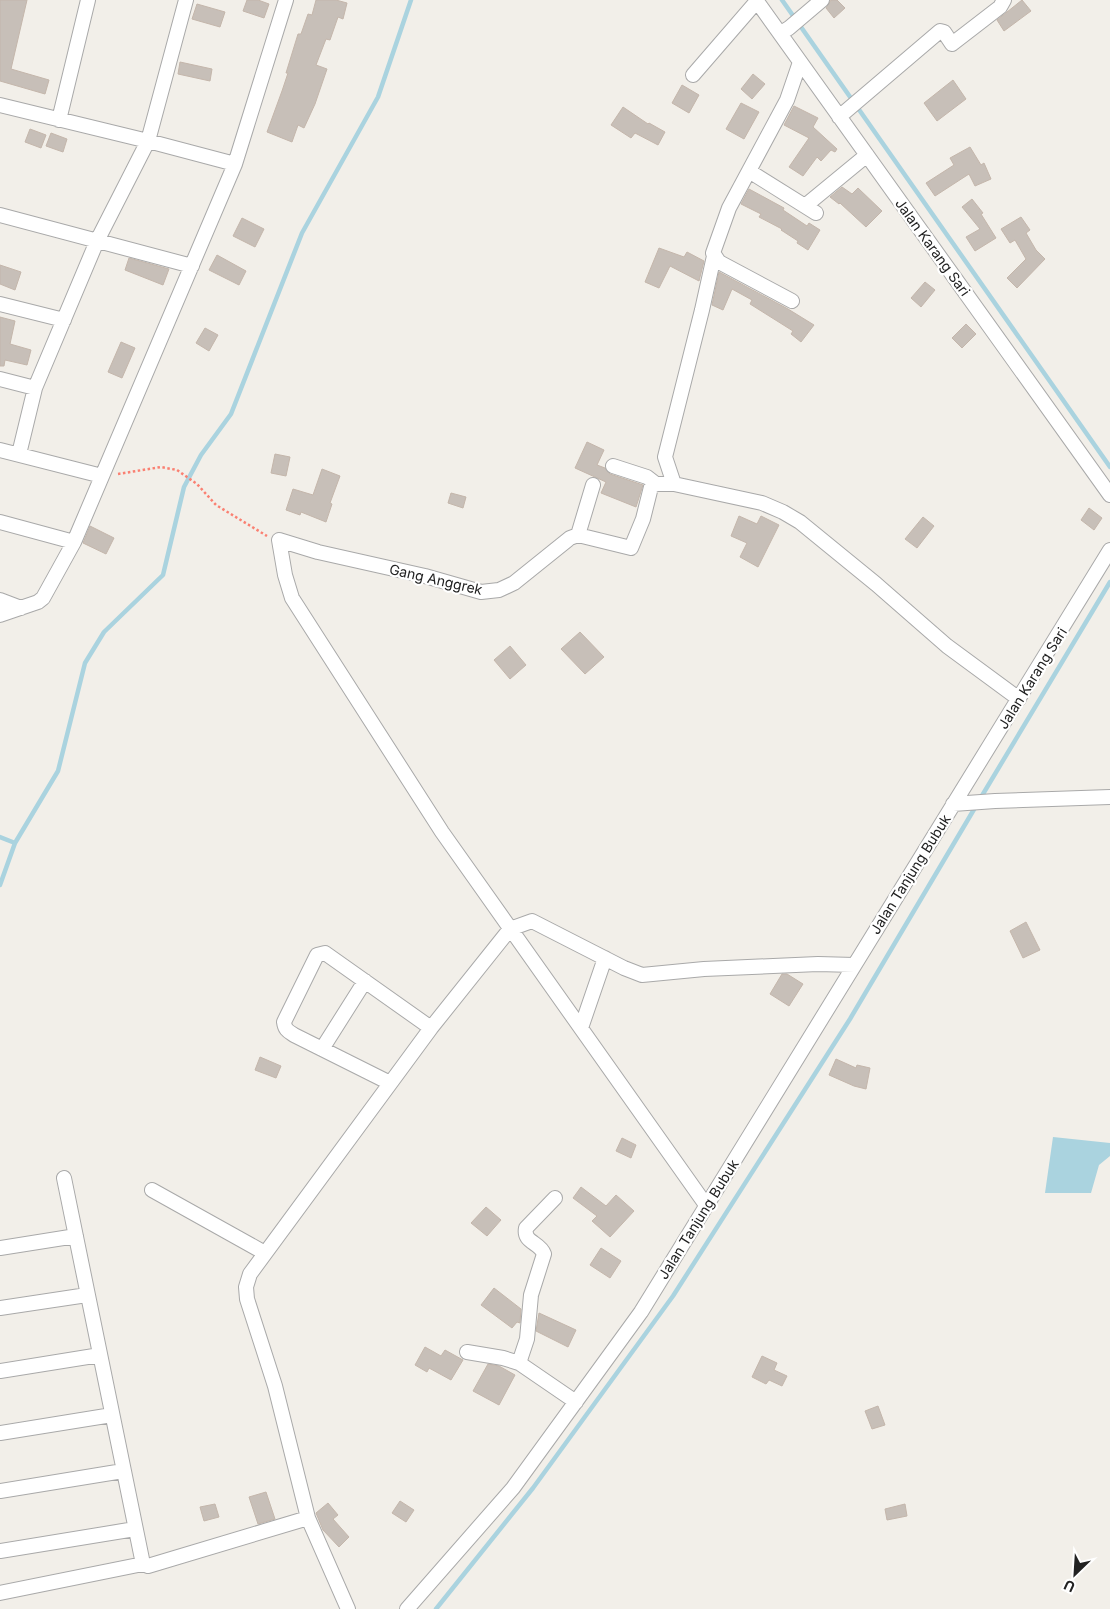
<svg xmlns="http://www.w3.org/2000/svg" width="1110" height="1609" viewBox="0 0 1110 1609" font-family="Inter,sans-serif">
<rect width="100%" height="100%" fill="#f2efe9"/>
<path fill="#aad3df" d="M1053 1137 1110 1143V1156L1099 1165 1091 1193H1045Z"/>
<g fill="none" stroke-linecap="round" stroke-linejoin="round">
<path stroke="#aad3df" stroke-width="4.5" d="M782 0 1110 467
M980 799 1110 582
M0 837 15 843
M0 885 15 843 58 771 85 663 104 632 163 575 184 487 201 455 231 414 302 233 378 97 411 0
M436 1609 533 1488 673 1296 850 1019 976 806"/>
</g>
<path fill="#c7bfb8" stroke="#c4b6ab" d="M0 0H27L11 69 49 80 45 94 0 81Z
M247 0H258L269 4 264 18 243 11Z
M316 0H336L347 3 343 19 338 17 330 40 326 39 316 65 327 69 315 104 304 128 298 125 292 142 267 132 282 91 288 73H286L298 34H301L308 14 312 15Z
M831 0H837L845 8 834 18 826 8Z
M1022 0 1031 11 1004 31 997 20Z
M197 4 225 12 220 27 192 19Z
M180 62 212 69 210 81 178 74Z
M753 74 765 84 752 99 741 89Z
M953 80 966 99 937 121 924 103Z
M682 85 699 95 689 113 672 103Z
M741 103 759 112 744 139 726 129Z
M794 106 818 118 813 127 837 149 835 152 831 150 821 161 817 157 803 176 789 167 809 138 784 125Z
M623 107 648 124 649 123 665 132 658 145 635 133 631 138 611 125Z
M30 129 46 135 41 148 25 142Z
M51 133 67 139 63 152 46 146Z
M970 147 981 165 984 163 991 179 975 186 969 174 935 196 926 183 954 165 950 158Z
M842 187 852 194 858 188 882 211 866 227 840 203 839 204 830 197Z
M749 189 784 208 783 210 807 226 809 223 820 230 808 250 797 243 798 241 781 230 782 229 759 217 761 214 741 204Z
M972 199 983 213 981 214 996 238 975 251 966 237 980 229 962 207Z
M1021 217 1030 230 1026 233 1036 250 1045 259 1017 288 1007 278 1026 259 1015 240 1010 243 1001 229Z
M242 218 264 229 255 247 233 236Z
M659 248 684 257 687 252 704 261 699 281 670 266 659 288 645 282Z
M217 255 246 271 239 285 209 270Z
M129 258 169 269 163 285 125 270Z
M0 265 21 272 15 290 0 284Z
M719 272 788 309 814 325 801 342 791 334 793 331 750 304 752 300 732 289 723 310 712 305Z
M925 282 935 290 921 307 911 298Z
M0 317 15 321 10 344 31 350 27 365 5 360 4 366H0Z
M966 324 976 334 962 348 952 338Z
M205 328 218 335 209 351 196 343Z
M121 342 135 348 122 378 108 372Z
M587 442 604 450 597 465 605 468 610 474 643 485 636 507 601 493 606 482 575 468Z
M275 454 290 457 286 476 271 473Z
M322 469 340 476 330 503 332 504 326 522 301 512 300 515 286 510 293 489 313 495Z
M451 493 466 497 463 508 448 503Z
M1089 508 1102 518 1094 530 1081 520Z
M739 516 757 524 761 516 779 525 758 567 740 557 747 543 731 536Z
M923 517 934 526 917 548 905 539Z
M90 526 114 538 106 554 83 543Z
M580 632 604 657 585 674 561 649Z
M510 646 526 665 510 679 494 660Z
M1026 922 1040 950 1023 958 1010 931Z
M782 974H787L803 984 789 1006 770 994Z
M260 1057 281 1066 276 1078 255 1070Z
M836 1059 856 1068 857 1065 870 1068 866 1089 854 1086 829 1075Z
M622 1138 636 1145 631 1158 616 1151Z
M581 1187 606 1206 616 1195 634 1211 610 1237 592 1221 597 1216 573 1198Z
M486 1207 501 1220 487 1236 471 1223Z
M601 1248 621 1261 610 1278 590 1265Z
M494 1288 521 1309 520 1323 517 1322 512 1328 481 1305Z
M539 1313 576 1330 568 1347 536 1331Z
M425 1347 441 1356 445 1350 463 1360 451 1380 429 1368 427 1372 415 1365Z
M762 1356 777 1363 774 1370 787 1376 782 1386 769 1380 766 1384 752 1377Z
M488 1364 499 1366 515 1375 499 1405 473 1391Z
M878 1406 885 1425 872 1429 865 1411Z
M266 1492 275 1519 258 1524 249 1497Z
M400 1501 414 1510 406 1522 392 1513Z
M328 1503 338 1515 333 1519 349 1537 339 1547 323 1530 316 1513Z
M215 1504 219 1517 204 1521 200 1507Z
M905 1504 907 1516 887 1520 885 1509Z"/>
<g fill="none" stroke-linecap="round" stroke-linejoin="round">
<g stroke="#a9a9a9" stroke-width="16">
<path id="minor" d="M756 0 1110 495
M781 33 789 28 822 0
M693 75 757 1
M0 105 148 141 235 164
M839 117 940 31 944 32 952 44 1000 7 1004 0
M59 120 88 0
M749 171 816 213
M805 206 867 155
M0 215 192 266
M792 301 719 262 713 253 729 208 787 100 800 62
M0 304 64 320
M0 379 35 388
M0 450 102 476
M19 454 35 388 97 241 148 141 186 0
M613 466 647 477 656 484
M674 484 665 457 702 310 714 256
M0 522 74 542
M578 535 570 538 514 583 499 590 481 592 425 576 318 552 279 540 285 575 292 598 442 832 706 1205
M578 535 631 548 643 519 651 487 656 484H674L762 503 783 512 800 522 876 584 947 646 1019 699
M578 535 593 485
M0 600 21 608
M0 615 38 602 43 598 74 542 235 164 286 0
M953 804 995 801 1110 797
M581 1028 605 958
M322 1049 365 981
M390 1083 294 1035C288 1031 285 1030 284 1022L317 955 325 953 431 1028
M64 1178 143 1564 148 1566 308 1518
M152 1190 265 1253
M0 1248 76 1236
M0 1308 87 1295
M467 1352 503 1358 519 1363 576 1402
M519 1363 527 1339 531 1295 544 1254C540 1242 523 1243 526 1228L555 1198
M0 1371 100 1355
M0 1433 112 1415
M0 1491 123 1471
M0 1551 135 1529
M0 1593 143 1564
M348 1609 308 1518 275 1386 247 1299 246 1287 250 1274 431 1028 510 929 532 921 624 968 642 975 704 969 818 964 854 965
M407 1609 513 1488 641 1312 1110 550"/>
</g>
<path stroke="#fa8072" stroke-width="2.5" stroke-dasharray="2.5 2.5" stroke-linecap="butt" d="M118 474 161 467 177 470 197 484 216 505 267 536"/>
<use href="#minor" stroke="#fff" stroke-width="14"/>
</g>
<g text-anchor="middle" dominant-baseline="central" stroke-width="4.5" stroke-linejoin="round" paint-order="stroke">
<g font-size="14" fill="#222" stroke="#fff">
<text transform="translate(933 247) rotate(54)">Jalan Karang Sari</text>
<text transform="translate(436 579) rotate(13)">Gang Anggrek</text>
<text transform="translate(1032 678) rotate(-58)">Jalan Karang Sari</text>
<text transform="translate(910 874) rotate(-58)">Jalan Tanjung Bubuk</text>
<text transform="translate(698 1219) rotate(-58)">Jalan Tanjung Bubuk</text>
</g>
</g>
<g transform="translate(1075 1574) rotate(205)" stroke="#ffffff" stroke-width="4" paint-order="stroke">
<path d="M0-4L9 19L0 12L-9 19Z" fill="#222222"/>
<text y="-8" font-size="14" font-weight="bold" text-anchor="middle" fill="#222222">U</text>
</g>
</svg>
